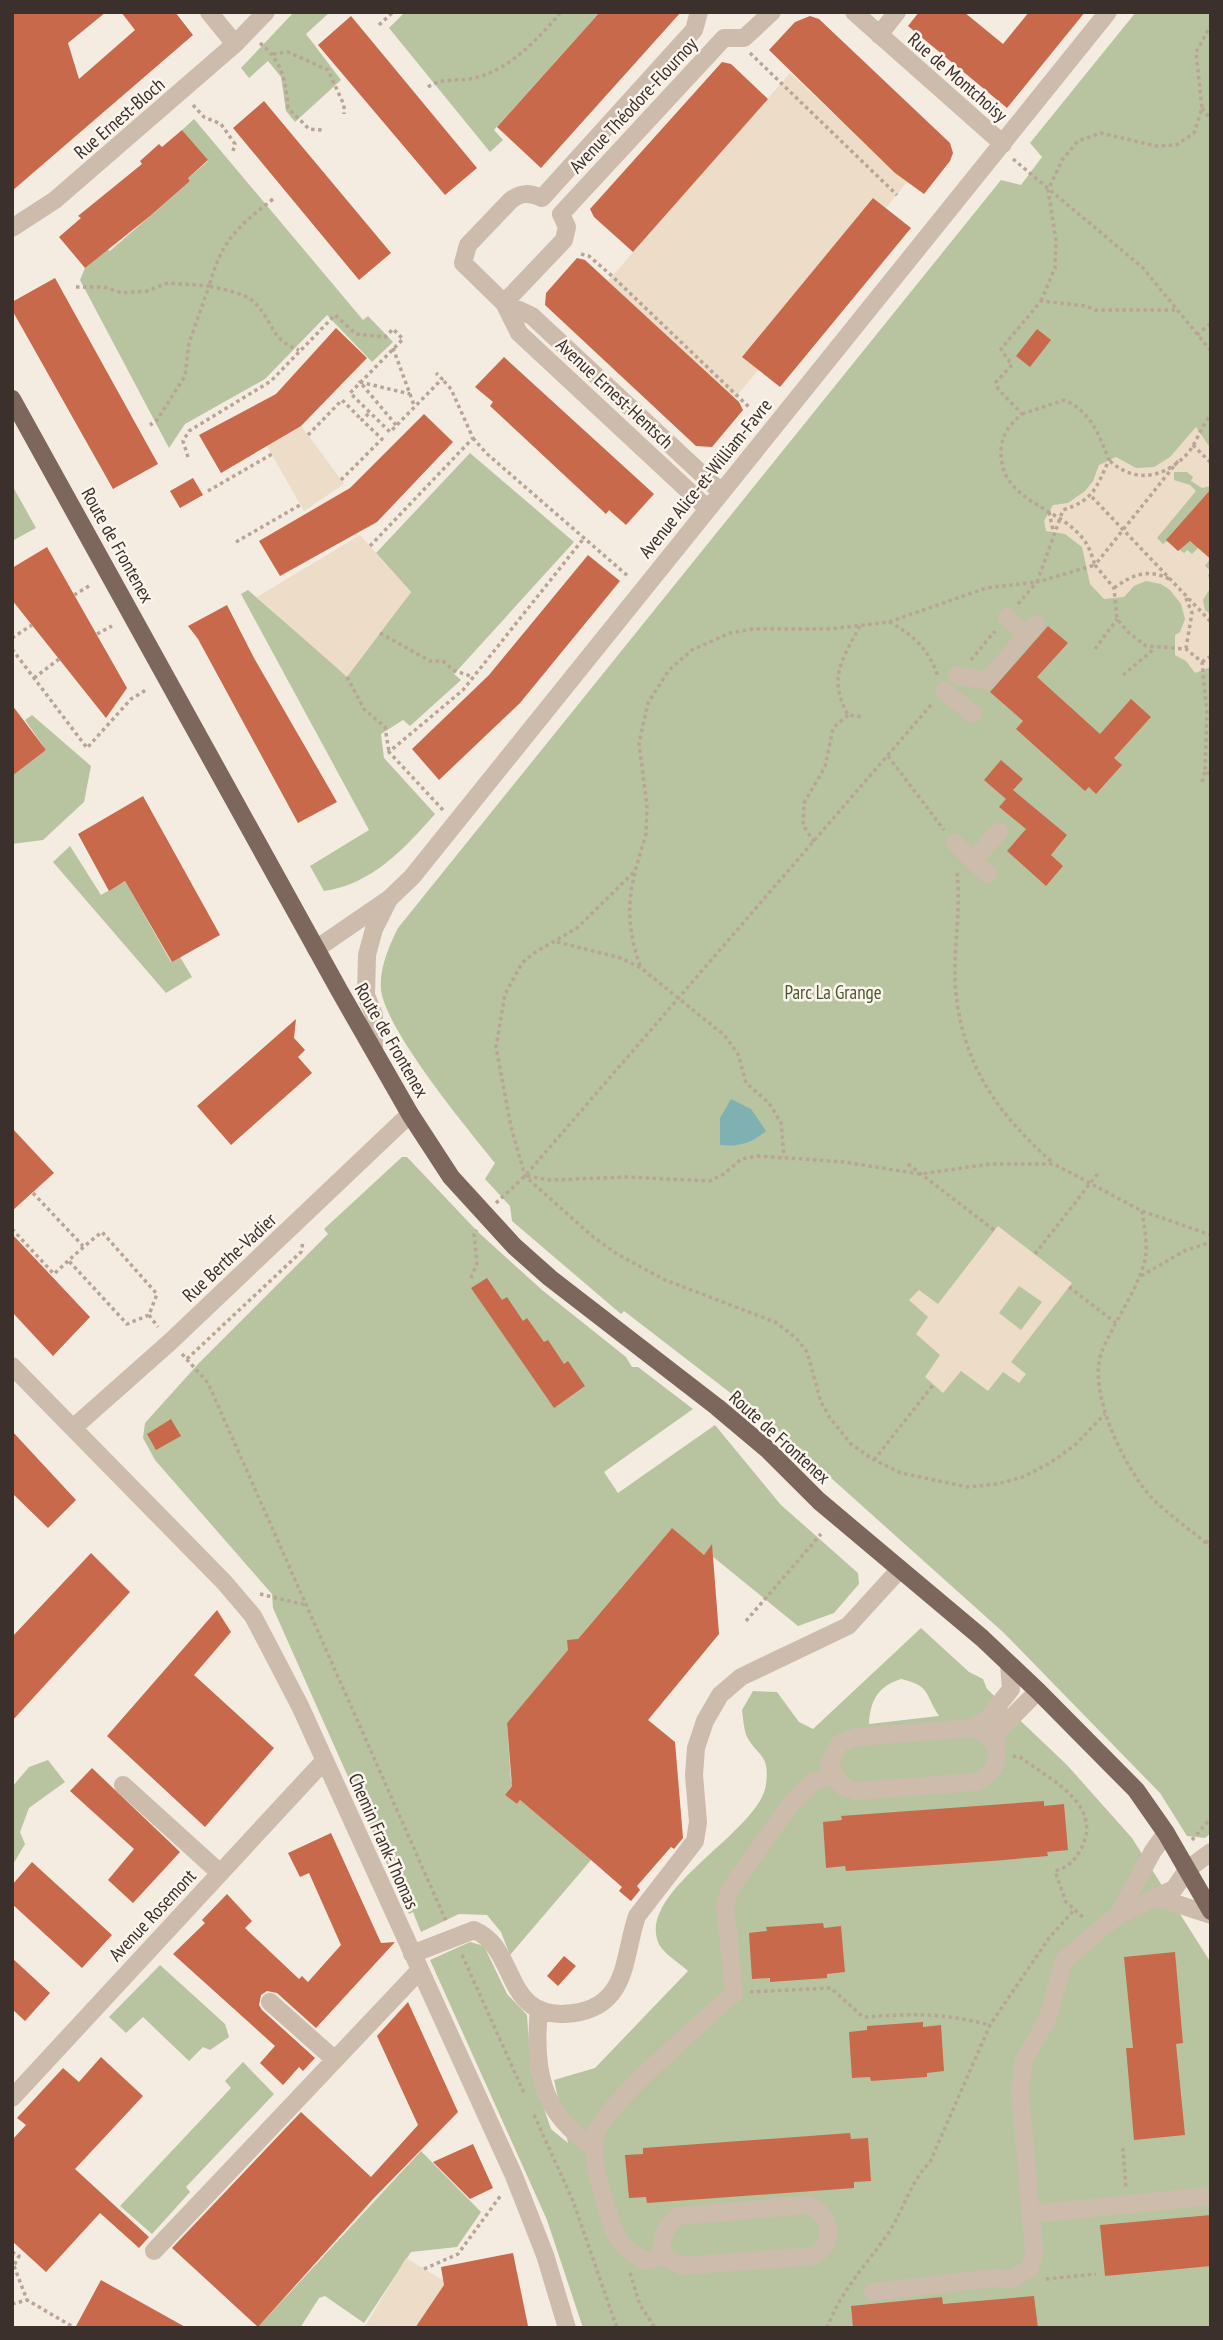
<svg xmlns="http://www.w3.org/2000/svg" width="1223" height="2340" viewBox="0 0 1223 2340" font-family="'PT Sans Narrow',sans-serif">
<rect width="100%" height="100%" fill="#f4ebe1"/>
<path fill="#b8c4a0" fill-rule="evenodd" d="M294 12H330L306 34 341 80 295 122 286 111 281 77 268 61 249 78 241 68Z
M405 12H600L494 130 503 140 490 152 389 28Z
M1136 12H1211V1833L1205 1838 1187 1836 1160 1793 1004 1633 772 1425 624 1311 621 1314 512 1221 510 1206 485 1179 495 1163C467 1128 387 1032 381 990 379 969 389 946 398 928L1001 180 1021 185 1042 157 1030 143Z
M194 119 363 320 368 316 393 342 372 362 327 315 265 379 185 424 169 448 80 280 85 268 107 249 110 251 190 181 188 178 208 161 182 130Z
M470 453 574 542 454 674 461 680 410 726 403 720 381 734 384 758 435 814C405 848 371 885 324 891L310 866 369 830 241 594 248 590 347 676 411 592 376 553Z
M12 485 36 528 12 541Z
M32 715 91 766 84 802 43 840 12 844V773L14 774 46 750 25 720Z
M70 846 101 895 125 881 171 962 180 957 192 977 166 993 53 862Z
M402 1157H407L477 1231 542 1290 626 1357 632 1367H638L693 1409 604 1472 618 1493 715 1425 781 1505 858 1573 859 1584 834 1613 798 1626 707 1552 704 1555 671 1529 507 1723 511 1781 514 1783 505 1795 517 1804 520 1800 591 1860 510 1955 501 1932 487 1915 459 1914 421 1932 413 1912 409 1914 273 1608 272 1594 155 1460 143 1438 145 1423 199 1363 328 1234 324 1229Z
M921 1628 969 1672 983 1679 987 1689 1067 1765 1132 1838 1211 1963V2328H583L547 2220 430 1960 470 1942 484 1946 507 1994 527 2015 531 2071 551 2129 568 2143 554 2080 595 2068 688 1971C680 1963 662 1953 658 1942 638 1889 761 1831 766 1784 770 1754 758 1757 747 1737 744 1730 743 1718 742 1710L753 1691 777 1692 799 1722 813 1729ZM901 1679C931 1686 924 1693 939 1716L869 1724C870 1701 878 1686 901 1679Z
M48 1760 65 1782 29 1808 20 1832 25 1844 12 1866V1787L29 1767Z
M160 1965 225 2024 229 2037 210 2050 203 2047 189 2061 143 2017 126 2033 109 2017Z
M243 2062 274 2094 186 2187 190 2192 152 2234 120 2206 231 2088 225 2081Z
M421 2151 481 2212 457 2247 411 2252 364 2323 325 2296 319 2298 300 2328H257Z"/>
<path fill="#ecdcc8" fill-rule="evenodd" d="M790 73 907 182 886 208 873 198 743 356 759 369 735 398 608 281Z
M300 424 344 484 304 511 267 446Z
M1196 427 1211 449V486L1202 488 1191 481 1193 477 1187 472H1174V480L1190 485 1196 491 1157 538 1163 544 1167 541 1184 553 1187 550 1192 554 1198 548 1210 559 1205 566 1211 571 1208 575 1211 587 1203 600 1205 610 1211 615V667L1195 673 1186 661 1175 655V635L1180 632 1185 619 1181 604 1170 590 1161 584 1146 581 1134 586 1124 597 1104 599 1090 584 1082 547 1065 534 1046 531 1044 521 1053 505 1068 503 1085 491 1093 481 1099 465 1116 457 1136 468 1154 467 1170 457Z
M360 535 411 592 347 677 257 597Z
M998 1226 1072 1283 1011 1362 1026 1374 1019 1383 1003 1372 988 1391 961 1371 943 1393 925 1377 940 1355 916 1334 928 1317 909 1300 919 1290 938 1304ZM1019 1286 1042 1302 1021 1330 999 1313Z
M406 2258 444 2281V2286L415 2328H364Z"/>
<path fill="#7fb0b2" d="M731 1099 751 1109 766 1131C752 1143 738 1147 720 1145V1118Z"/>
<path fill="#c8694b" d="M12 12H106L68 43 79 79 135 30 121 12H175L193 35 12 191Z
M600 12H681L541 168 497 127Z
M919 12H964L1003 44 1029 12H1085L1007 108 908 26Z
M351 16 477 168 445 195 318 45Z
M810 16 819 19 950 143 953 153 950 161 924 194 895 173 769 50 795 22Z
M722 62 731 64 768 99 633 252 594 217 590 209Z
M264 101 391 253 359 280 233 128Z
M182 130 208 160 188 178 190 181 150 216 85 268 59 237 81 218 78 216 142 164 140 161 159 144 162 147Z
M873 198 911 228 780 387 742 357Z
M577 258 585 260 739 402 743 410 712 447 696 446 545 305 546 293Z
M55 278 158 464 113 489 12 310V302Z
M336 328 367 358 301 426 221 473 199 435 276 394Z
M1037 329 1051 340 1030 367 1016 356Z
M504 357 654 494 626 525 609 510 606 514 490 406 493 402 475 387Z
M424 414 453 442 377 522 280 576 259 541 350 488Z
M193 478 203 495 180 508 170 491Z
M1211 489V559L1190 541 1178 551 1166 540Z
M47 547 127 688 106 718 12 600V568Z
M588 555 620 581 520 703 439 780 412 749 489 675Z
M227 605 254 658 337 802 298 823 198 639 188 626Z
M1048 626 1068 643 1037 677 1100 734 1131 699 1151 717 1114 758 1122 765 1096 794 1089 787 1085 791 1016 729 1023 721 990 692Z
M12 705 46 750 12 776Z
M1001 760 1023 779 1013 790 1067 835 1051 855 1063 866 1046 886 1007 851 1026 829 999 807 1006 799 984 780Z
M143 796 220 935 172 962 125 881 109 891 78 834Z
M296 1019 294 1038 305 1050 298 1057 312 1073 231 1145 197 1106Z
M12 1128 54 1173 12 1211Z
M12 1234 90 1317 53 1356 12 1312Z
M487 1278 502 1300 507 1297 523 1321 527 1318 544 1342 548 1340 564 1364 568 1361 585 1386 554 1408 471 1288Z
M171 1419 181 1436 156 1450 147 1434Z
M12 1431 76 1500 48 1528 12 1493Z
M672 1528 704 1555 712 1544 719 1634 648 1720 675 1742 683 1838 674 1849 671 1847 637 1886 640 1890 631 1901 619 1891 622 1887 591 1860 520 1800 517 1804 505 1795 512 1786 507 1723 568 1650 567 1640 578 1639Z
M91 1553 130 1592 12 1721V1637Z
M217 1610 231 1632 194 1675 274 1748 205 1827 107 1736Z
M92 1768 180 1852 133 1903 108 1880 134 1849 70 1791Z
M1044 1801V1806L1064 1804 1068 1850 1047 1852 1048 1856 992 1861 846 1871 845 1866 826 1868 823 1822 842 1820 841 1816Z
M331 1833 381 1943 395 1942 316 2028 277 1993 267 1991 261 1995 259 2005 262 2010 315 2058 303 2071 299 2067 283 2085 260 2063 275 2046 173 1954 205 1923 202 1920 227 1894 252 1921 245 1928 299 1979 302 1976 308 1982 341 1945 309 1873 300 1877 288 1853Z
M32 1862 112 1935 82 1968 12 1904V1885Z
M823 1923 824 1928 841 1926 845 1972 827 1974V1978L770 1982V1978L752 1979 749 1933 767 1931 766 1927Z
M1175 1952 1183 2043 1176 2044 1185 2135 1134 2140 1126 2048H1133L1124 1957Z
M564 1956 576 1966 558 1986 547 1976Z
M12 1958 50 1993 25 2021 12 2009Z
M408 2002 458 2112 373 2199 258 2327 172 2248 301 2112 371 2177 418 2125 377 2036Z
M923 2022V2027L941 2025 944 2071 927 2073V2077L871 2081 870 2077 852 2078 849 2032 867 2030V2026Z
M101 2057 143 2096 75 2169 149 2237 139 2248 100 2213 46 2272 12 2241V2140L26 2125 17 2118 63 2068 79 2082Z
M850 2133 851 2139 868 2138 871 2181 854 2182V2188L647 2203 646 2197 629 2198 625 2155 643 2154V2148Z
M473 2144 493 2188 470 2199 433 2162Z
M1211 2215V2266L1105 2276 1100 2225Z
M513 2253 528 2326 415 2328 444 2285 441 2267Z
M101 2280 187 2328H75Z
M1034 2296 1038 2328H853L851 2306 942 2297 943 2304Z"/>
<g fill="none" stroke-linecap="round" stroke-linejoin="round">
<path stroke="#b9a596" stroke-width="3.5" stroke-dasharray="3.5 3.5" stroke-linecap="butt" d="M379 25 393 12
M260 43C282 61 286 81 288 108L309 129 323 130
M750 53 897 195
M273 54 288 52 328 70 344 105V114
M428 87C441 78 455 81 470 79 508 72 537 40 561 12
M193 105 204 117 221 124 235 144 233 151
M1202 108 1211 120
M1013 159 1143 268 1211 351
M273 199C236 228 222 240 209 286 223 290 244 292 255 303 274 322 270 340 299 350
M581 254 589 256 612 276 750 408
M76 287H104L122 293 147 291 168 283 209 286 189 343 185 376 157 420 150 425
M1041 301 1055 268 1056 240 1048 190 1062 160 1078 141 1101 133 1156 146 1176 145 1194 133 1202 108 1196 52 1211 25
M1197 335 1211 323
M393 348 414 405
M1022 414 1064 400C1091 411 1099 435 1109 460 1096 488 1094 500 1063 510L1037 582 986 588 889 622 830 629H753L730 633 692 650 669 670 648 703 639 743 647 807 646 834 635 871 577 928 534 953 522 963 505 994 496 1047 511 1127 525 1176 592 1236 617 1254 665 1280 775 1322 796 1338 807 1352 821 1402 830 1418 851 1444 874 1460 901 1473 967 1487 997 1484 1023 1477 1050 1463 1075 1445 1105 1414
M396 425 360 382 410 394
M308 435 342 400 362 420
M473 438 486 453 629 577
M1193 445 1211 463
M188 457 183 441 189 431 271 381 335 315 356 334 385 337 393 329 403 339 350 393 390 432 442 379 436 373
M1110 461C1135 484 1165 478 1188 453 1197 442 1201 426 1211 415
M1178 461 1095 565 1114 588 1117 619 1129 633 1146 646 1186 649 1202 662 1207 714 1205 771 1211 775
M341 480 382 439 362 420 369 413
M208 491 272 454
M1092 497 1211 622
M1049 512 1053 530
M236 542 300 505
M370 546 473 438 451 389 442 379
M1114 588C1132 575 1148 568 1169 579
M74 595 89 586
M1186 598 1192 613 1186 648
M1018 604 1037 582 1095 565C1092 557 1090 548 1084 540 1059 506 999 502 1001 450 1002 434 1010 424 1022 414L998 389 996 382 1012 365 1001 349 1041 301 1086 306 1095 310H1177
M889 622C914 635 928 649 938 676
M860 626C841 661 828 678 848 715L864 717
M380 633 430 661H443L453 670 473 677
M97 634 112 626
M12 638 32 625
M12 649 87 748 131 699 146 690
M1095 649 1117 619
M971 660 995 631
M1202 662 1211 656
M1123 675 1154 649
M347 677 364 709 385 727 389 752
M34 678 59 659
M888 756 944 830
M1202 782 1205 771
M443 810 389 752 463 690 584 538
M814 842 803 825 804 803 825 767 833 728 848 715
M635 873C626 906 629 936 641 968
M957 873C961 908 954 944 955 980 959 1059 995 1112 1053 1163
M557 942 621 958 641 968 724 1035 738 1054 746 1083 769 1103 781 1123 784 1157
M908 1164 994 1230
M527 1176 550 1180 627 1177 710 1181 724 1174 741 1159 758 1156 844 1162 920 1174 990 1164H1054L1142 1211 1211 1235
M33 1193 83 1246
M496 1203 525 1176 931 705
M1142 1211C1144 1225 1147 1239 1146 1254 1143 1281 1113 1324 1102 1351 1086 1390 1125 1470 1153 1499 1170 1516 1192 1531 1211 1547
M12 1229 54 1274C70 1259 85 1245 102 1232L157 1294 149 1315 127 1324 68 1260
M1035 1254 1099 1172
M1141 1276 1184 1251 1211 1242
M471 1278 477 1263 474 1234 477 1230
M1069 1287 1116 1323
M149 1315 158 1327
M182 1354 208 1383 447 1923
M187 1359 301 1252 303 1242
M874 1460 933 1385
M1206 1543 1211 1537
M260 1594 306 1605
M746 1621 821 1534
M1013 1756 1020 1757C1048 1778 1103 1804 1082 1847 1075 1860 1069 1867 1055 1871L1066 1902 1084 1918
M1192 1840 1211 1818
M462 1955 525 2095
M750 1992 831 1988 863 2017C912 2014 941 2012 989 2025
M534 2115 573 2201 617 2328
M1123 2148 1126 2188
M12 2252 19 2256 12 2269
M14 2266 27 2300 75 2328
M424 2269 458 2254 501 2195
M630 2273 640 2305 655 2328
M1046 2279 1096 2274
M12 2304 27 2300
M827 2328C842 2288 866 2266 889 2232 904 2209 910 2182 930 2162L990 2025 1049 1938 1075 1909"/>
<path stroke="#cdbbac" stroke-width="18" d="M209 12 235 44
M699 12 694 30 542 198C529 193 522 192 511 200L468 245 463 263 504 303 519 333 707 508
M854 12 1003 144
M879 35 897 12
M12 228 55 200 235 44 266 12
M721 492 532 316 504 303 564 240 567 227 561 214 724 38H744L772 12
M1007 617 1026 636
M957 675 987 681 1036 624
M944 691 973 714
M955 843 973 861 999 831
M973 861 988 874
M316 949 389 899 412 877 1108 12
M374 1050V1015L366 995 367 955 374 929 388 901
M12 1366 224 1582 253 1616 300 1706 514 2176 545 2255 567 2328
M73 1428 170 1342 410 1114
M972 1728C1003 1738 1005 1769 976 1782L856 1791 842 1786 829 1765 840 1743 856 1737Z
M972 1728 987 1719 1011 1689 1009 1664
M995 1743 1000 1729 1038 1691
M123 1785 220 1873
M1159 1898 1211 1915
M1118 1915 1174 1889 1188 1869 1211 1852
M412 1954 474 1930C520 1949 501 2023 574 2013 629 2005 623 1956 637 1916L695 1841 698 1822 694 1775 696 1748 705 1721 720 1695 741 1677 848 1626 900 1569
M270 2002 334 2059
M539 2009C533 2069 541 2114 594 2147
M12 2098 324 1761
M807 2205C831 2213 837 2243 813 2256L682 2266 662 2256C661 2239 664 2225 679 2216Z
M1031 2214 1211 2196
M154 2251 419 1971
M662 2256 646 2261C616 2246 614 2234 605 2203 599 2181 590 2157 596 2134 603 2106 707 2018 734 1993L725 1906 730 1889 791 1804 813 1782 833 1775
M873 2292 993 2278 1012 2279 1030 2268 1034 2254 1020 2090 1024 2060 1047 2020 1064 1960 1118 1915 1153 1851 1166 1833"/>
<path stroke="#7d675c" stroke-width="18" d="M12 399 339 990 410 1114 451 1177 514 1246 550 1278 717 1407 767 1449 819 1501 982 1638 1038 1691 1136 1790 1166 1833 1211 1911"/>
</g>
<g text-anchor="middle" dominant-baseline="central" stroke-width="5" stroke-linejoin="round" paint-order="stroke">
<g font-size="19" fill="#3b302b" stroke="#fbf5ee">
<text transform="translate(958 77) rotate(41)">Rue de Montchoisy</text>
<text transform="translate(633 105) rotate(-47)">Avenue Théodore-Flournoy</text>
<text transform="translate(119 118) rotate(-41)">Rue Ernest-Bloch</text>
<text transform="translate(615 393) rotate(43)">Avenue Ernest-Hentsch</text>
<text transform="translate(705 478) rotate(-51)">Avenue Alice-et-William-Favre</text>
<text transform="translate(118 545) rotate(61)">Route de Frontenex</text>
<text transform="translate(392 1040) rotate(60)">Route de Frontenex</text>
<text transform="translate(229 1257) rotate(-43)">Rue Berthe-Vadier</text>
<text transform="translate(780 1437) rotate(42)">Route de Frontenex</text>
<text transform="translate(384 1841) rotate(66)">Chemin Frank-Thomas</text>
<text transform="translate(152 1915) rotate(-47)">Avenue Rosemont</text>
</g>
<g font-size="19" fill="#4a5a2e" stroke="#fbf5ee">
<text x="833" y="992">Parc La Grange</text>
</g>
</g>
<rect width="1223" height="2340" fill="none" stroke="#3b302b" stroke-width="28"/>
</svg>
